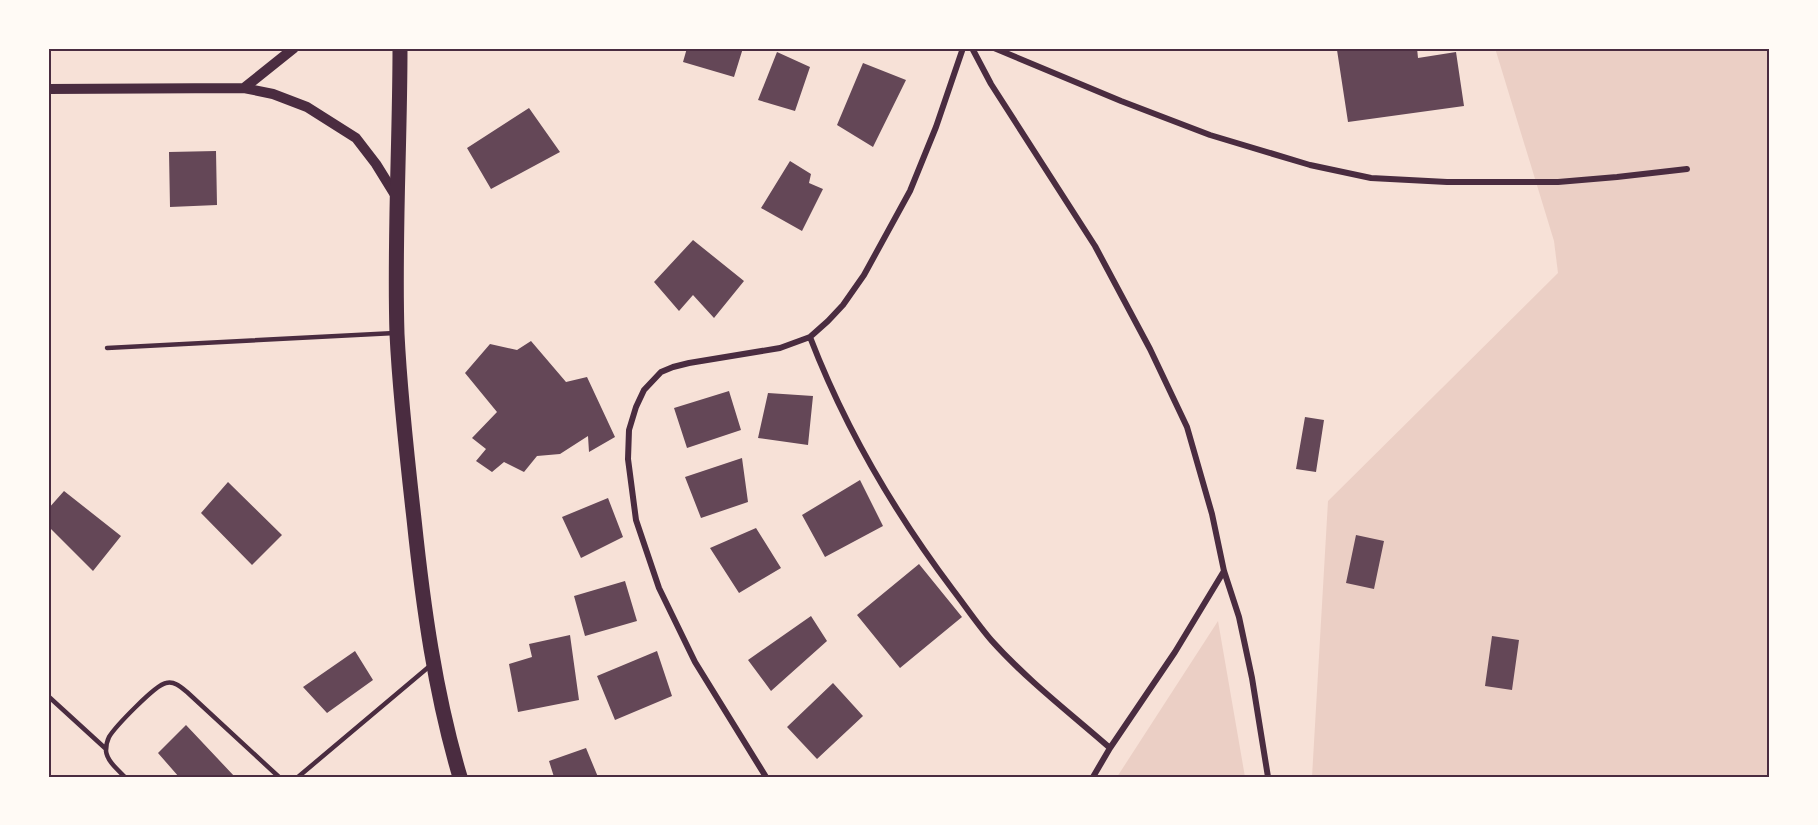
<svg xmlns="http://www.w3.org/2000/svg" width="1818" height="825" viewBox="0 0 1818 825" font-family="'Titillium Web',sans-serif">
<rect width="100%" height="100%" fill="#f7e1d7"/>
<path fill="#ebcfc5" d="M1495 48H1770V777H1312L1328 501 1558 273 1554 241Z
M1218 621 1245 777H1117Z"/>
<path fill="#644757" d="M687 48H743L734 77 683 62Z
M1352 48H1417L1418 58 1456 52 1464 106 1348 122 1337 50Z
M777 52 810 67 795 111 758 100Z
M863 63 906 80 873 147 837 125Z
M529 108 560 152 491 189 467 148Z
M216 151 217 205 170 207 169 152Z
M790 161 811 174 809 183 823 189 802 231 761 208Z
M693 240 744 281 714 318 693 295 679 311 654 282Z
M531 341 566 382 587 377 615 437 589 452 588 436 560 454 537 456 524 472 504 462 492 472 476 461 486 449 472 438 497 412 465 373 490 344 517 350Z
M729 391 741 430 687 448 674 408Z
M768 393 813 396 808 445 758 438Z
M1305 417 1324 420 1316 472 1296 469Z
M742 458 748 502 701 518 685 477Z
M860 480 883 526 825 557 802 515Z
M228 482 282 535 252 565 201 513Z
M64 491 121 536 93 571 48 526V509Z
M608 498 623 537 581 558 562 517Z
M756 528 781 568 739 593 710 548Z
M1356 535 1384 541 1374 589 1346 583Z
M919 564 962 617 900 668 857 615Z
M625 581 637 621 585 636 574 596Z
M811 616 827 641 771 691 748 660Z
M570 635 579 700 518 712 509 664 532 657 529 644Z
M1492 636 1519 640 1512 690 1485 686Z
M355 651 373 680 327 713 303 687Z
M657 651 672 696 615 720 597 676Z
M833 683 863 716 817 759 787 727Z
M186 725 235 777H179L158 753Z
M586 748 598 777H554L549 761Z"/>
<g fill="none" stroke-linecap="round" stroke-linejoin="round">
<path stroke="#4a2c40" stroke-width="4.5" d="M107 348 395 333
M48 696 106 749
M125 777C118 770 107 761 106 751 106 746 107 741 109 737 115 727 155 685 166 683 175 681 181 687 187 692L279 777
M298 777 431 665"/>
<path stroke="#4a2c40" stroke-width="6" d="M972 48 991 84 1095 246 1150 349 1187 427 1212 514 1224 571 1239 617 1252 678 1268 777
M994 48 1121 101 1210 135 1310 165 1371 178 1447 182H1558L1617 177 1687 169
M810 337C845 428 895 513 953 590 966 607 978 625 992 641 1027 680 1070 713 1110 748
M766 777 695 662 659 588 636 520 628 459 629 430 636 407 644 390 661 372 673 367 689 363 780 348 810 337 828 321 843 305 864 275 910 191 936 127 963 48
M1093 777 1110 748 1175 652 1224 571"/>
<path stroke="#4a2c40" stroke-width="10" d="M244 88 294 48
M48 89 244 88 273 94 307 107 356 138 376 164 397 198"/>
<path stroke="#4a2c40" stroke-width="15" d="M400 48C400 143 394 238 397 334 400 396 407 457 414 519 423 605 435 693 460 777"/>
</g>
<rect width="1818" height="825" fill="none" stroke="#fffaf5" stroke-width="99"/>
<rect x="50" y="50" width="1718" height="726" fill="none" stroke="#4a2c40" stroke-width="2"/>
</svg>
